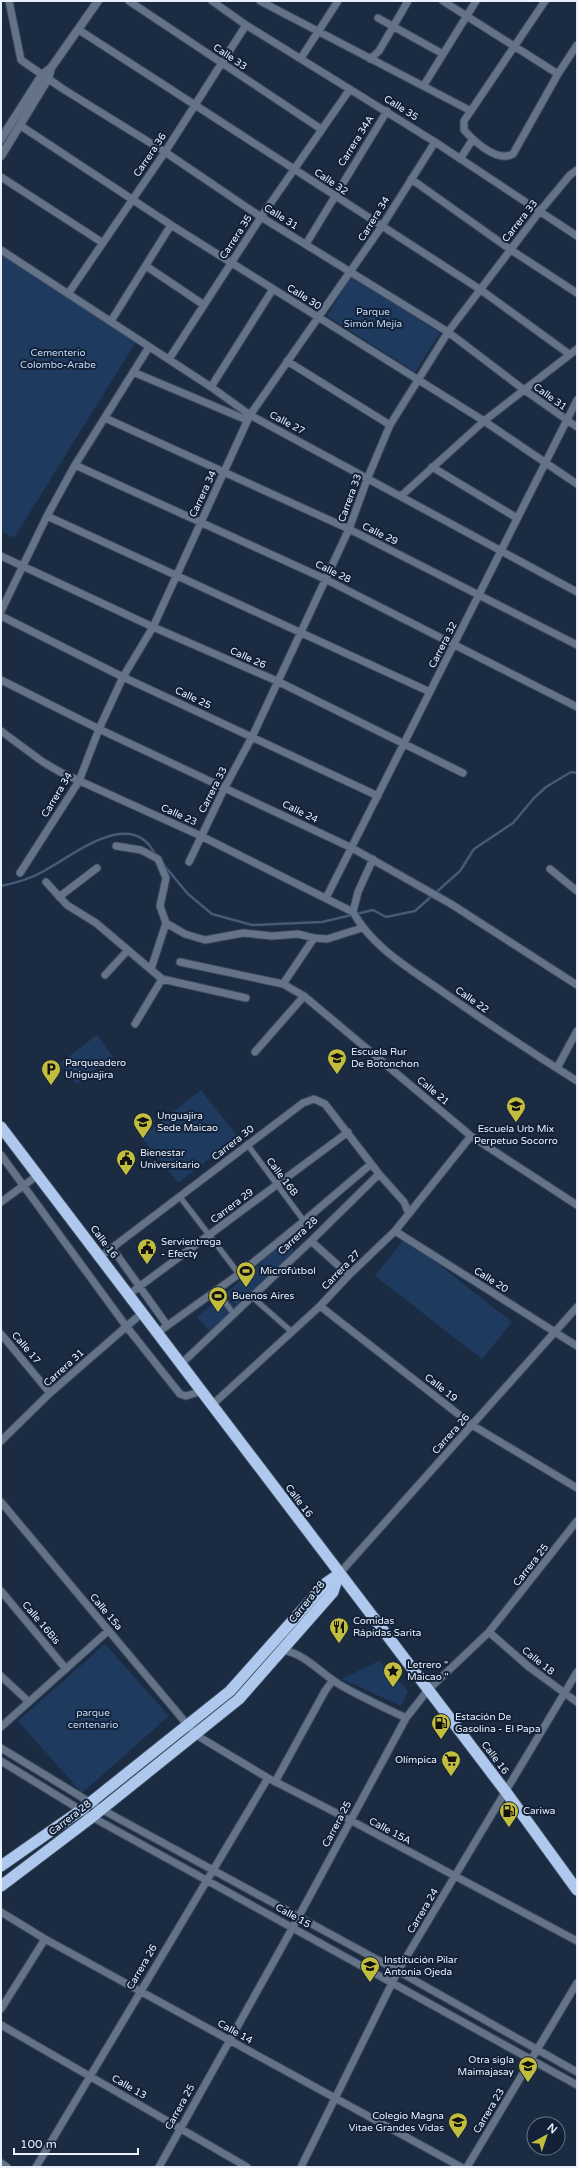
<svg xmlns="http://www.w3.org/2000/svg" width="578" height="2168" viewBox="0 0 578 2168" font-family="'Varela Round',sans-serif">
<rect width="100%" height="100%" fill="#1b2b41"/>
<path fill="#1f3a5f" d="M1 254 136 342 14 538 1 531Z
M351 277 440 333 415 372 327 316Z
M97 1035 113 1057 76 1084 60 1063Z
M201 1090 238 1137 178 1183 141 1137Z
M405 1238 512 1322 482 1359 375 1276Z
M283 1241 294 1250 266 1283 239 1309 226 1293 254 1269Z
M224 1294 238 1310 212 1334 197 1317Z
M105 1644 169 1716 82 1793 18 1721Z
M379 1661 408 1691 401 1706 342 1679Z"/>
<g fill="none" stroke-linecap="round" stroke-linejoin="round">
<path stroke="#465977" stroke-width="2.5" d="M163 864 188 894 212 914 252 925 322 922 373 910 386 917 415 911 460 871 474 849 513 823 534 798 546 787 571 772 577 773
M1 886C16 883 30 879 44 871 74 855 133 805 156 856"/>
<g stroke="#38475b" stroke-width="7">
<path id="pedestrian" d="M247 1144 304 1221
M180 1197 239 1274
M216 1290 233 1313
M251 1296 292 1332"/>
</g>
<g stroke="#38475b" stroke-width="9">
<path id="minor" d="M9 1 21 60 63 89 165 152 261 217 448 332 523 389 577 427
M129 1 321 129
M212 1 246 25 435 142 577 236
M260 1 471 111
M443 1 558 74
M545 1 464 121V130C474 141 497 163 513 154L558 74 577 45
M378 18 443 54
M79 30 481 290 569 354
M301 58 338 1
M370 59 379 51 408 1
M424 85 476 1
M21 126 171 225 484 421 577 484
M460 159 473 139
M1 177 103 243
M411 179 511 250 577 293
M306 244 387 111
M1 250 211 387 250 415 577 592
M146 266 204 305
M68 294 165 152 246 25
M111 321 171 225
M169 359 261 217 350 89
M287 361 390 425
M133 372 247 420
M211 387 273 289
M105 418 349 529 577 645
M75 465 325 579 577 707
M432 467 517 518
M401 496 484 421 577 349
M47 516 430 692
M1 556 153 627 277 681 463 773
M1 611 47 516 75 465 149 347
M1 616 123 677 378 796
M1 680 99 729 352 848 451 904 577 985
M1 731 43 762 60 772 201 836 353 912
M116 846 141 850 158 859 166 878 160 906 166 923 185 934 205 940 243 933 272 936 298 934 314 938
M189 862 225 787 252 737 349 529 368 477 390 425 448 332 540 211 570 175 577 170
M550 869 577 891
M20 873 79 781 99 729 123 677 153 627 250 415 382 226 435 142
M46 882 67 905 96 923 162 979 246 998
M59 897 97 868
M326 898 577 400
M353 912C373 948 409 968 443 992 487 1023 531 1052 577 1081
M353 912 358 892 373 859
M180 962 283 984 304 996 471 1136 577 1205
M151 969 166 923
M105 975 128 950
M283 984 314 938 327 939 362 928
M135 1024 162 979
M255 1052 304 996
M557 1068 577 1031
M1 1155 126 1326 180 1394 186 1396 202 1391
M1 1202 38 1175
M395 1231 577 1346
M311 1241 349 1275
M112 1248 167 1325
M100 1257 303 1103 314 1099 325 1104 379 1174 404 1202 409 1214
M128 1295 348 1132
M320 1306 472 1425 577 1488
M157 1333 239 1274 304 1221 371 1164
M1 1334 50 1393
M181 1364 311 1241 379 1174
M212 1405 320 1306 349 1275 395 1231 471 1136
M1 1441 50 1393 142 1313
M1 1502 196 1735 268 1778 350 1820 577 1941
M339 1574 577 1307
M1 1591 66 1669
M489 1632 529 1667 577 1702
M282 1650C305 1653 322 1675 342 1686 363 1698 385 1708 406 1718
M1 1676 29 1702
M1 1727 108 1631
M1 1748 101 1809 398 1971 577 2072
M1 1761 92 1817 577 2085
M275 1782 325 1691 333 1680
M1 1912 45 1939 461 2167
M1 2009 45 1939
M1 2025 247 2167
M1 2163 7 2167
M36 2167 268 1778
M159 2167 293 1927 406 1718 428 1690 489 1632 577 1521
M301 2167 398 1971 577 1672
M467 2167 577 1983"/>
</g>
<g stroke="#38475b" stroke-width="10">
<path id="tertiary" d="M1 139 42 75 51 68 98 1
M1 156 48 79 51 68"/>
</g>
<g stroke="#38475b" stroke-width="13">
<path id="trunk" d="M1 1127 506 1792 577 1890
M1 1866 81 1810 230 1691 326 1583 339 1574
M1 1886 92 1817 239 1699 333 1592 339 1574"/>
</g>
<use href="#pedestrian" stroke="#647387" stroke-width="5"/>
<use href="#minor" stroke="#647387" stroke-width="7"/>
<use href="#tertiary" stroke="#647387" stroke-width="8"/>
<use href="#trunk" stroke="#afc9ee" stroke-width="11"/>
</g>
<defs>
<g id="school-pin" transform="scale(1)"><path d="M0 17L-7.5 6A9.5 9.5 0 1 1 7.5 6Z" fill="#c3bd3e" stroke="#122137"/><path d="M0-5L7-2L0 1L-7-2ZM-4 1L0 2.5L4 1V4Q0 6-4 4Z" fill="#111"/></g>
<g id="parking-pin" transform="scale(1)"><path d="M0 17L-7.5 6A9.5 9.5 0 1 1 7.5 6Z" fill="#c3bd3e" stroke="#122137"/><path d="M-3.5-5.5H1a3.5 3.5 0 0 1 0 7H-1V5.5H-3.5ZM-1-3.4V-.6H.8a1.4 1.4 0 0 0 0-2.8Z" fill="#111"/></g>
<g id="university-pin" transform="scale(1)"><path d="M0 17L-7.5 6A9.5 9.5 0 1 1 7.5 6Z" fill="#c3bd3e" stroke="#122137"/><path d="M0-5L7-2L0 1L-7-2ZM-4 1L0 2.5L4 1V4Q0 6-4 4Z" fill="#111"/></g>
<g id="civic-pin" transform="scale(1)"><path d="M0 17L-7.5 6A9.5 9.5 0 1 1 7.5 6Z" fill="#c3bd3e" stroke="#122137"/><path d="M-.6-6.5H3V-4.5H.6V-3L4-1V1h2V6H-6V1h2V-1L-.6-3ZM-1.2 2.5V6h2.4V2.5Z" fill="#111"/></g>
<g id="stadium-pin" transform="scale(1)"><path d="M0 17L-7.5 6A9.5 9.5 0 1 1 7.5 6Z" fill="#c3bd3e" stroke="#122137"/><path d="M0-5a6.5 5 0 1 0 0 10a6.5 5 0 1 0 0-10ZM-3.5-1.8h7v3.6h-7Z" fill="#111"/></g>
<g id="restaurant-pin" transform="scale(1)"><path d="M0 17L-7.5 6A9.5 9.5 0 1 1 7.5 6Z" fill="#c3bd3e" stroke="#122137"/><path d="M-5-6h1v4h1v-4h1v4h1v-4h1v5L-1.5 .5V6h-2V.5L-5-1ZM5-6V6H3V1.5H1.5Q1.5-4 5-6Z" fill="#111"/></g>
<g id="sight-pin" transform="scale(1)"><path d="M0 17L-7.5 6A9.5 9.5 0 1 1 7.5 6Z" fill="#c3bd3e" stroke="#122137"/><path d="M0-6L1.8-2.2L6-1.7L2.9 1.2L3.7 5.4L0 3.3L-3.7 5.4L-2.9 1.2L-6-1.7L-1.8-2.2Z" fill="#111"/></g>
<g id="fuel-pin" transform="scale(1)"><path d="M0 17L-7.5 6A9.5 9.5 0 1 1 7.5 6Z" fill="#c3bd3e" stroke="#122137"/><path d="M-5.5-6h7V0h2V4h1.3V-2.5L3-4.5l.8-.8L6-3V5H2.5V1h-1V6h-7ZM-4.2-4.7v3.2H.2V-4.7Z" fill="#111"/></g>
<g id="supermarket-pin" transform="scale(1)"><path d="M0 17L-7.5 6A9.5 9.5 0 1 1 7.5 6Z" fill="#c3bd3e" stroke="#122137"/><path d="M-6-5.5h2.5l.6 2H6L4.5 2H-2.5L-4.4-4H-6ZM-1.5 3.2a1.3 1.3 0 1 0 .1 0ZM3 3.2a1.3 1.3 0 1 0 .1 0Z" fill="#111"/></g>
</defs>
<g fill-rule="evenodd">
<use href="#school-pin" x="337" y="1058"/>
<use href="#parking-pin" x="51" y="1069"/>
<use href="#school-pin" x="516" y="1106"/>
<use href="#university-pin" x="143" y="1122"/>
<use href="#civic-pin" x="126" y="1159"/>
<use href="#civic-pin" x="147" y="1248"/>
<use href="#stadium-pin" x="246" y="1271"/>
<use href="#stadium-pin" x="218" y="1296"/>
<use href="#restaurant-pin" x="339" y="1627"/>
<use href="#sight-pin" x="393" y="1671"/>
<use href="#fuel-pin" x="441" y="1723"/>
<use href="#supermarket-pin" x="451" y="1760"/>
<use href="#fuel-pin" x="509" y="1811"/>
<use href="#school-pin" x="370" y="1966"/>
<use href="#school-pin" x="528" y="2066"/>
<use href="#school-pin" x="458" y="2122"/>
</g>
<g text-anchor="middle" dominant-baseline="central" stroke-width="4" stroke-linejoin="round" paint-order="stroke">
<g font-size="10" fill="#e8f1fd" stroke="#122137">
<text transform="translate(230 57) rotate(34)">Calle 33</text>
<text transform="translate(401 108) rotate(32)">Calle 35</text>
<text transform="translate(356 141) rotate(-58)">Carrera 34A</text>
<text transform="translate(150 155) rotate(-56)">Carrera 36</text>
<text transform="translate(331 182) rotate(34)">Calle 32</text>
<text transform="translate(281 217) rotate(32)">Calle 31</text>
<text transform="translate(374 219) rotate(-58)">Carrera 34</text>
<text transform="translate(520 221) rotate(-52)">Carrera 33</text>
<text transform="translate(236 237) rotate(-57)">Carrera 35</text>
<text transform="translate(304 297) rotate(32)">Calle 30</text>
<text transform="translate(550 397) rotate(36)">Calle 31</text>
<text transform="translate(287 423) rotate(28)">Calle 27</text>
<text transform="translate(203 494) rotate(-65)">Carrera 34</text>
<text transform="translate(350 498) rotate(-70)">Carrera 33</text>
<text transform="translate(380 534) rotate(26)">Calle 29</text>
<text transform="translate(333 572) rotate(26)">Calle 28</text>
<text transform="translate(443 645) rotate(-63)">Carrera 32</text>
<text transform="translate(248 658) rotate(24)">Calle 26</text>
<text transform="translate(193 698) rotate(25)">Calle 25</text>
<text transform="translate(213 790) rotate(-63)">Carrera 33</text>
<text transform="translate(57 795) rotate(-59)">Carrera 34</text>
<text transform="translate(300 812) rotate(26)">Calle 24</text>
<text transform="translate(179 815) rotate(24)">Calle 23</text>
<text transform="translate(472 1000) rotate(35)">Calle 22</text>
<text transform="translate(433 1091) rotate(40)">Calle 21</text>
<text transform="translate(233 1143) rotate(-38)">Carrera 30</text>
<text transform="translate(282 1177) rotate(53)">Calle 16B</text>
<text transform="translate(232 1206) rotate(-37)">Carrera 29</text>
<text transform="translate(298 1236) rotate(-43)">Carrera 28</text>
<text transform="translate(104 1242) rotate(53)">Calle 16</text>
<text transform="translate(341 1270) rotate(-46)">Carrera 27</text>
<text transform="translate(491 1280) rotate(32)">Calle 20</text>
<text transform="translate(26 1348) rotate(50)">Calle 17</text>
<text transform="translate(64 1368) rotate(-42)">Carrera 31</text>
<text transform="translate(441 1388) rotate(38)">Calle 19</text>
<text transform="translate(451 1434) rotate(-48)">Carrera 26</text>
<text transform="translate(299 1501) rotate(53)">Calle 16</text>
<text transform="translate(531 1565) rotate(-52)">Carrera 25</text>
<text transform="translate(307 1602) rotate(-51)">Carrera 28</text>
<text transform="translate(106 1612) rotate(50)">Calle 15a</text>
<text transform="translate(41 1623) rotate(50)">Calle 16Bis</text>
<text transform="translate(538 1661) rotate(39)">Calle 18</text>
<text transform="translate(495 1758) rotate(53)">Calle 16</text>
<text transform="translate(70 1818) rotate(-38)">Carrera 28</text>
<text transform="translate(337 1824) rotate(-62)">Carrera 25</text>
<text transform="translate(390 1831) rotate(28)">Calle 15A</text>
<text transform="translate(423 1911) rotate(-59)">Carrera 24</text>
<text transform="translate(293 1916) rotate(29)">Calle 15</text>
<text transform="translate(142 1967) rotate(-60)">Carrera 26</text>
<text transform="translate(235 2032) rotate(29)">Calle 14</text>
<text transform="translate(129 2087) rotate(30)">Calle 13</text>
<text transform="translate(180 2107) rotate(-61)">Carrera 25</text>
<text transform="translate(489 2111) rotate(-59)">Carrera 23</text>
</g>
<g font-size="10" fill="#c5d9f5" stroke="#122137">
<text x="373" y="312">Parque<tspan x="373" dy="12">Simón Mejía</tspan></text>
<text x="58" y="353">Cementerio<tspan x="58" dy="12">Colombo-Arabe</tspan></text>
<text x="93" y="1713">parque<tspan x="93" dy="12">centenario</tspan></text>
</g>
<g font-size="10" fill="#e8f1fd" stroke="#122137" text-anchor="start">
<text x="351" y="1052">Escuela Rur<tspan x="351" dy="12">De Botonchon</tspan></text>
<text x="65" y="1063">Parqueadero<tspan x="65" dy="12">Uniguajira</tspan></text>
<text x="157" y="1116">Unguajira<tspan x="157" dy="12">Sede Maicao</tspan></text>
<text x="516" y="1129" text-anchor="middle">Escuela Urb Mix<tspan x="516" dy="12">Perpetuo Socorro</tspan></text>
<text x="140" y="1153">Bienestar<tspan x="140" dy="12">Universitario</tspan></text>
<text x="161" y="1242">Servientrega<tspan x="161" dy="12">- Efecty</tspan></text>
<text x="260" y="1271">Microfútbol</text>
<text x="232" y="1296">Buenos Aires</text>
<text x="353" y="1621">Comidas<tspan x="353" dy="12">Rápidas Sarita</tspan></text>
<text x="407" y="1665">Letrero "<tspan x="407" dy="12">Maicao "</tspan></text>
<text x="455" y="1717">Estación De<tspan x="455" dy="12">Gasolina - El Papa</tspan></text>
<text x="437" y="1760" text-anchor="end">Olímpica</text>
<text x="523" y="1811">Cariwa</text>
<text x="384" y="1960">Institución Pilar<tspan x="384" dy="12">Antonia Ojeda</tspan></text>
<text x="514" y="2060" text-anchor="end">Otra sigla<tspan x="514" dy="12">Maimajasay</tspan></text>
<text x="444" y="2116" text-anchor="end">Colegio Magna<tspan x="444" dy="12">Vitae Grandes Vidas</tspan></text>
</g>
</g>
<rect width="578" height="2168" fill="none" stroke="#e8f1fd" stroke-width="4"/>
<g transform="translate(546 2136) rotate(40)"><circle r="19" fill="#122137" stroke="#687486"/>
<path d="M0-3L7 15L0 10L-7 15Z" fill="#c3bd3e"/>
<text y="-6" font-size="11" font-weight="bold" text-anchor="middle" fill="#e8f1fd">N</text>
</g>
<path d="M14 2148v6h124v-6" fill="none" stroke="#e8f1fd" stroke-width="2"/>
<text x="20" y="2148" font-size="12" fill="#e8f1fd" stroke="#122137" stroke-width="3" paint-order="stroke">100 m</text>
</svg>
